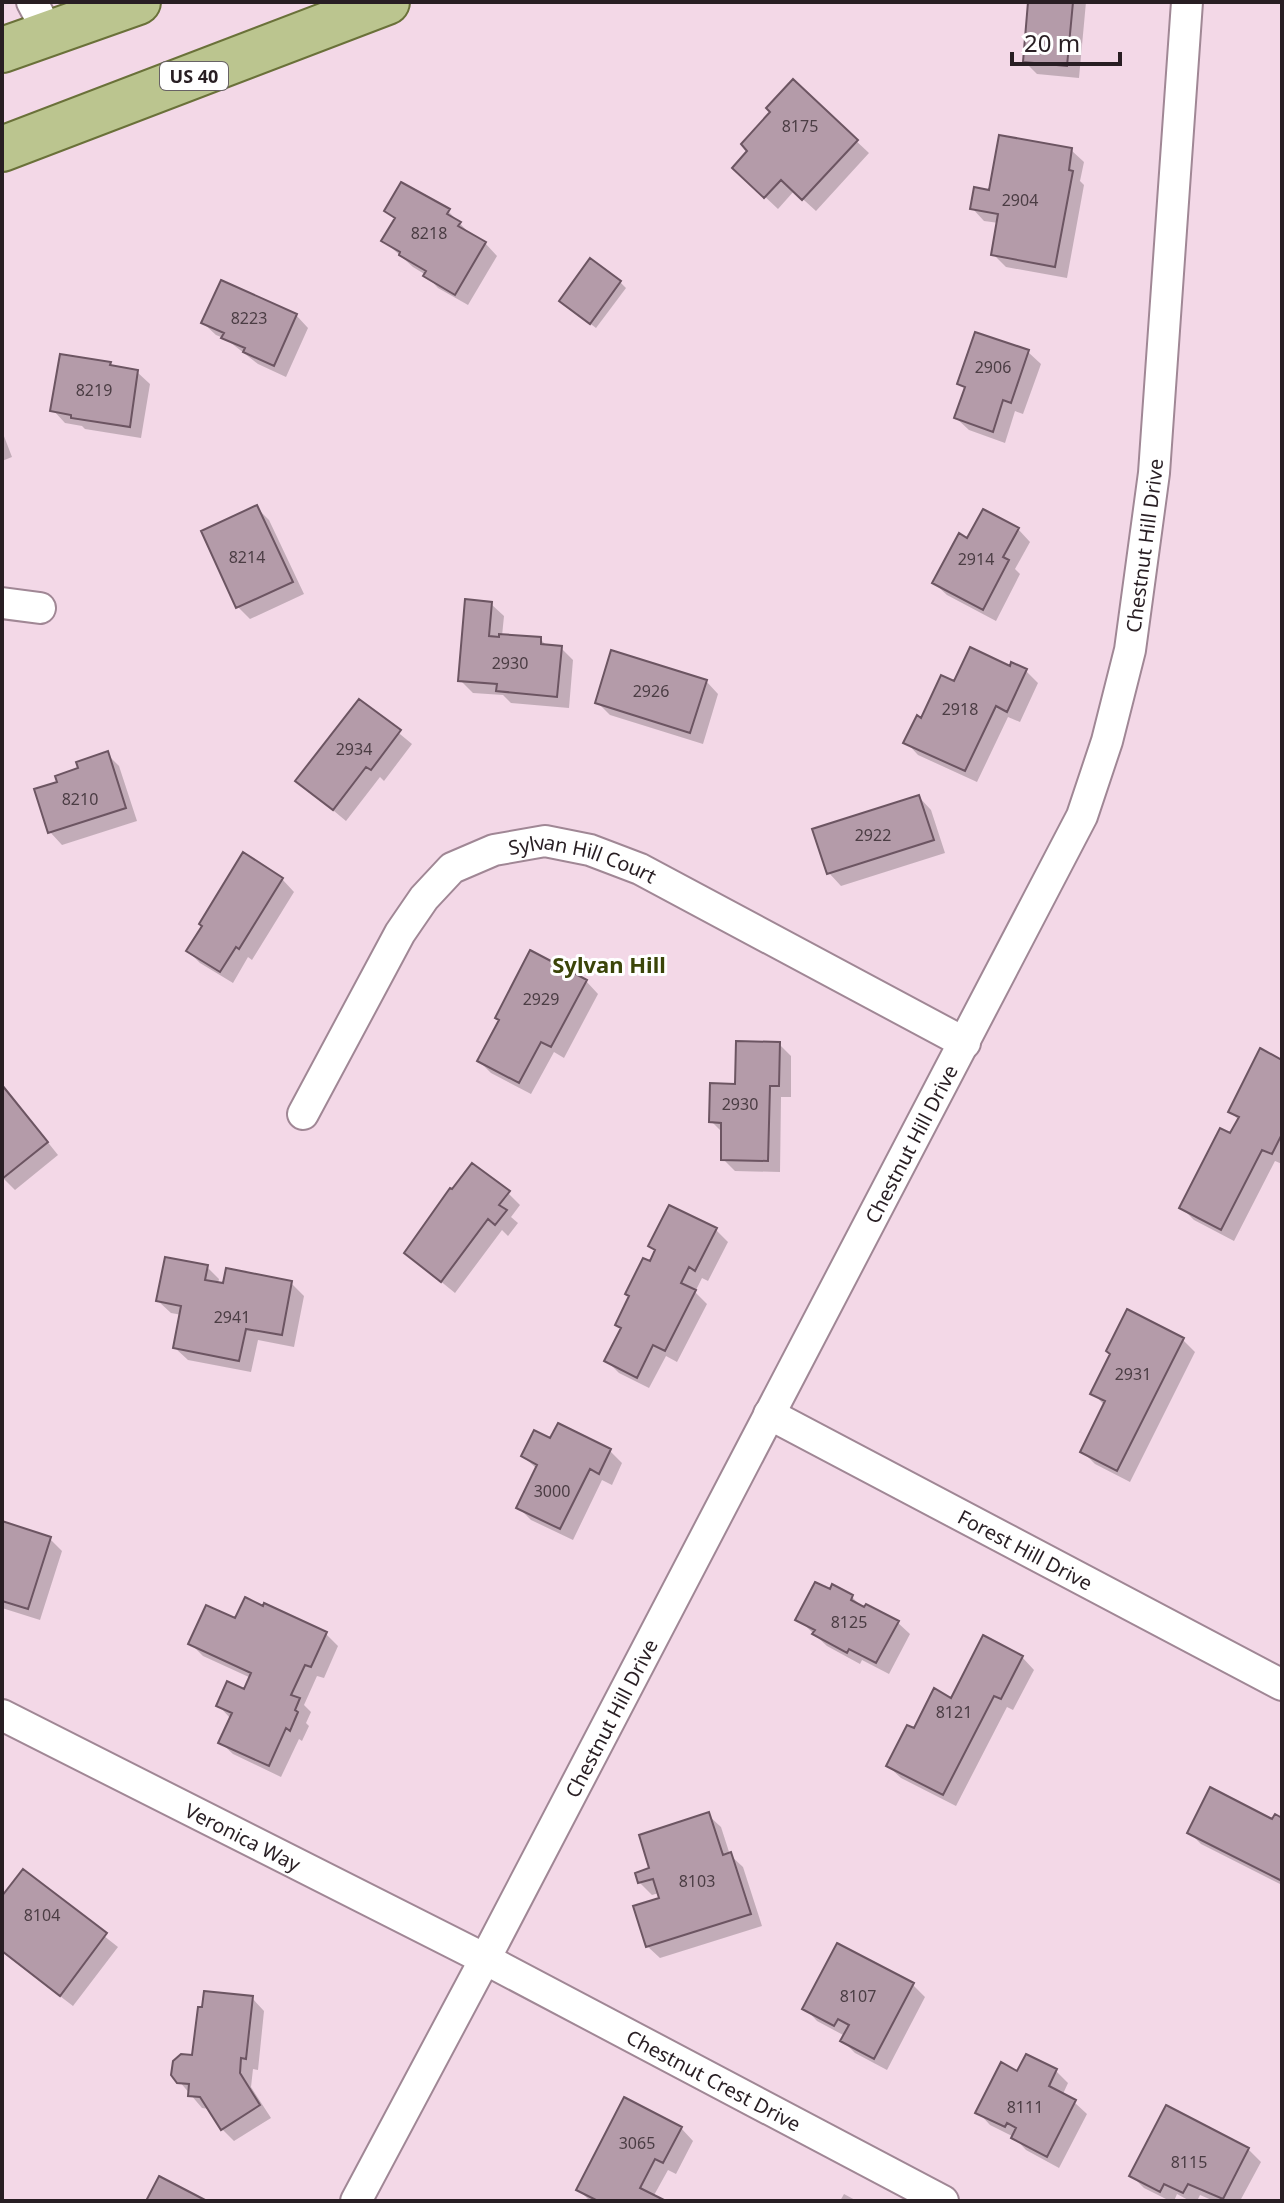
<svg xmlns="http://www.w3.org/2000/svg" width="1284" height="2203" viewBox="0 0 1284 2203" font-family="'Noto Sans',sans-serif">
<rect width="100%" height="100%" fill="#f3d8e7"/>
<path fill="#0003" d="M1030 2H1086L1079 78 1037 74 1025 62Z
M793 82 869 153 816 211 794 191 778 209 747 180 773 112Z
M1071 150 1084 162 1080 181 1084 185 1067 278 1006 267 993 254 999 223 984 221 972 208 990 193Z
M387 211H448L472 236 485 243 497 256 468 305 438 288 426 275 413 267 384 241 396 220Z
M620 282 626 288 596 328 567 306Z
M296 315 308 328 286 377 258 364 226 339 216 335 203 323Z
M976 334 1028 352 1041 364 1023 414 1015 411 1005 443 969 430 956 418 966 390 959 383Z
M110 364 114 368 137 372 150 384 141 438 85 429 82 426 65 423 53 410Z
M2 431 12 457 2 461Z
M256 507 269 520 304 594 250 619 238 607Z
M1018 529 1030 542 1015 569 1020 574 996 621 947 595 934 583 968 540Z
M491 604 504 616 502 636 540 639 548 647 561 648 573 660 569 708 511 703 503 695 473 693 460 680Z
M1012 665 1026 671 1038 683 1020 722 1008 717 977 782 918 755 906 742 955 683 1010 668Z
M706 681 718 694 703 744 610 715 597 702Z
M360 701 412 744 384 781 380 777 346 821 298 781Z
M107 754 119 766 137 821 62 845 50 832 59 784Z
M919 797 931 810 945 853 841 886 829 873Z
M282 879 294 892 252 960 248 957 233 983 200 963 188 951Z
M586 981 598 994 564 1058 554 1052 531 1094 491 1073 479 1061Z
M779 1044 791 1056V1097H781L780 1172 735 1171 723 1159V1133L712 1122 737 1086Z
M1282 1062V1164L1275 1161 1234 1241 1194 1220 1181 1207 1239 1120 1230 1112Z
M2 1085 58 1155 15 1190 2 1177Z
M508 1193 520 1205 511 1217 518 1223 508 1236 502 1230 455 1293 406 1253Z
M716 1230 728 1242 708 1281 702 1278 695 1292 707 1304 677 1362 666 1356 649 1388 619 1373 606 1360 622 1329 617 1324 657 1252 650 1246Z
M207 1267 219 1279 218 1284 291 1283 304 1296 294 1347 258 1340 251 1372 188 1360 175 1348 182 1315 171 1313 158 1301Z
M1183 1340 1195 1352 1130 1482 1095 1464 1083 1452 1105 1406 1093 1393Z
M551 1441 610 1451 622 1463 612 1485 602 1480 573 1540 531 1520 518 1507 537 1469 523 1456Z
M2 1523 49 1538 62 1551 40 1620 2 1608Z
M852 1597 865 1610 897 1622 910 1634 889 1674 862 1660 860 1664 827 1646 798 1619Z
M236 1621 326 1634 338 1646 324 1678 317 1676 304 1705 311 1712 306 1723 309 1726 302 1741 299 1739 281 1777 233 1754 220 1742 231 1719 218 1705 245 1692 251 1678 203 1656 191 1644Z
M1022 1657 1034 1670 1013 1710 1007 1707 956 1806 901 1778 888 1766 915 1731 952 1701Z
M708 1815 721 1827 730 1855 743 1867 762 1926 660 1958 647 1946 661 1899 659 1893 652 1895 639 1882Z
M1282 1820V1885L1201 1844 1189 1832Z
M23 1872 118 1947 73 2006 2 1952V1899Z
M913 1985 925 1997 887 2070 855 2053 843 2041 845 2036 817 2021 805 2008Z
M252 1998 264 2011 258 2070 253 2069 251 2087 271 2118 234 2141 222 2129 209 2109 202 2108 179 2081 194 2058Z
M1056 2071 1068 2083 1062 2096 1074 2102 1087 2114 1059 2168 1026 2150 1014 2137 990 2125 978 2112 1018 2073Z
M681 2128 693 2141 676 2174 668 2170 653 2197 661 2201H590L578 2189Z
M1248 2149 1261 2162 1240 2201H1214L1200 2195 1197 2201H1190L1177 2194 1174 2201H1170L1144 2188 1132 2176Z
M844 2194 857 2201H840Z"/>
<path fill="#b49ba9" stroke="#6c5562" stroke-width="2" d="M1028 2H1073L1067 66 1023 62Z
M793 79 858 140 802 200 781 180 764 198 732 168 747 151 741 144 770 112 766 108Z
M999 135 1072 148 1069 170 1073 171 1055 267 991 255 998 214 970 209 974 187 989 190Z
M401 182 450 209 447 214 461 222 458 226 486 242 455 295 423 276 426 271 399 255 400 252 381 241 395 218 384 211Z
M590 258 621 281 590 324 559 301Z
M221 280 297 314 274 366 243 352 245 348 221 338 224 333 201 323Z
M975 332 1029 350 1011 403 1003 400 993 432 954 418 965 387 957 384Z
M60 354 111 362 110 365 138 370 130 427 71 418V415L50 411Z
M257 505 293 582 236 608 201 531Z
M983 509 1019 528 1003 557 1009 560 983 610 932 583 959 533 967 538Z
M465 599 492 602 489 636 499 637V634L541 637V644L562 646 557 697 496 691 497 684 458 681Z
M970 647 1010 666 1011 662 1027 669 1007 712 996 706 965 771 903 743 917 715 921 718 941 675 954 681Z
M611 650 707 680 690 733 595 703Z
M359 699 401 730 371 770 366 767 333 810 295 781Z
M108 751 126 808 48 833 34 789 57 782 55 776 78 768 76 762Z
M919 795 934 840 827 874 812 829Z
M243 852 283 878 239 949 236 947 220 972 186 951 202 926 199 924Z
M530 950 587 980 551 1047 541 1042 519 1083 477 1061 499 1020 495 1018Z
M736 1041 780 1042 779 1086H770L768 1161 721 1160V1123L709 1122 710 1083 735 1084Z
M1260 1048 1282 1060V1134L1272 1154 1262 1150 1221 1230 1179 1208 1220 1128 1230 1133 1239 1117 1228 1112Z
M2 1085 48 1142 2 1179Z
M472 1163 510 1191 499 1205 507 1210 495 1225 488 1219 441 1282 404 1253 450 1188 452 1189Z
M669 1205 717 1228 695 1271 689 1267 681 1283 696 1290 665 1351 653 1345 637 1378 604 1361 621 1328 615 1325 629 1296 625 1294 643 1258 650 1261 655 1250 648 1246Z
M165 1257 208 1265 205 1280 223 1283 226 1268 292 1281 282 1335 246 1329 239 1361 173 1348 181 1306 156 1301Z
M1127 1309 1184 1338 1117 1471 1080 1452 1105 1401 1090 1394 1110 1354 1106 1351Z
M558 1423 611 1449 599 1474 590 1469 560 1529 516 1508 537 1465 521 1456 534 1430 550 1438Z
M2 1521 51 1537 28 1609 2 1601Z
M815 1582 830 1589 832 1584 853 1595 851 1600 864 1607 866 1604 899 1621 876 1663 849 1649 847 1653 812 1634 815 1630 795 1620Z
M245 1597 263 1606 264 1603 327 1632 311 1667 305 1665 291 1695 300 1698 295 1710 298 1712 290 1731 286 1728 269 1766 218 1743 232 1713 216 1706 227 1681 244 1689 251 1673 188 1644 206 1605 235 1618Z
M983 1635 1023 1656 1001 1699 994 1696 943 1795 886 1766 907 1725 914 1728 934 1688 951 1698Z
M1210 1787 1272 1819 1275 1814 1282 1818V1881L1187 1833Z
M709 1812 723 1855 731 1852 751 1914 646 1947 633 1906 659 1898 653 1879 638 1883 635 1873 649 1868 639 1835Z
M23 1869 107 1933 60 1996 2 1951V1896Z
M837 1943 914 1983 874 2059 840 2041 849 2025 838 2019 834 2026 802 2009Z
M204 1991 253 1996 246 2059 241 2058 240 2073 260 2105 221 2130 200 2097 188 2096 189 2084 177 2083 171 2075 173 2061 181 2054 192 2055 198 2007H202Z
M1026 2054 1057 2069 1049 2086 1076 2100 1047 2157 1011 2138 1016 2128 1007 2123 1005 2127 975 2113 1001 2062 1017 2071Z
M624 2097 682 2127 663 2163 655 2159 640 2188 666 2201H598L576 2190Z
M1166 2105 1249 2148 1223 2199 1188 2184 1183 2193 1164 2184 1160 2192 1129 2176Z
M159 2176 207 2201H146Z"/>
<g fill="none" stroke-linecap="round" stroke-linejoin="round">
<g stroke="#a08795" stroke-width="34">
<g id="minor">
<path d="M32 2 49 34"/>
<path d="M2 603 40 608"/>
<path id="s1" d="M303 1114 400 933 424 898 452 868 494 850 545 841 590 850 640 869 965 1043"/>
<path id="s2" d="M769 1414 1282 1685"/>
<path id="s3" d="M2 1715 485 1959 943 2201"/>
<path id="s4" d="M356 2201 485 1959 1082 816 1107 741 1130 650 1154 473 1187 2"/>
</g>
</g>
<g stroke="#6a7139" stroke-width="48">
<path id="primary" d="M2 50 138 2
M2 149 387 2"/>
</g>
<use href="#minor" stroke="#fff" stroke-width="30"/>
<use href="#primary" stroke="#bbc58f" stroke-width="44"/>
</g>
<g text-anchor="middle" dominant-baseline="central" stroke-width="6" stroke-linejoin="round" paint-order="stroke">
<g font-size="16" fill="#4b3d44">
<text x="800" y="126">8175</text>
<text x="1020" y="200">2904</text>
<text x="429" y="233">8218</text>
<text x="249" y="318">8223</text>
<text x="993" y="367">2906</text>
<text x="94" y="390">8219</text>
<text x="247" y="557">8214</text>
<text x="976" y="559">2914</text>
<text x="510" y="663">2930</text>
<text x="651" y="691">2926</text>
<text x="960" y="709">2918</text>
<text x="354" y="749">2934</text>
<text x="80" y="799">8210</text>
<text x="873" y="835">2922</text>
<text x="541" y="999">2929</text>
<text x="740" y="1104">2930</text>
<text x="232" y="1317">2941</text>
<text x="1133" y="1374">2931</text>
<text x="552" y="1491">3000</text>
<text x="849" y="1622">8125</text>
<text x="954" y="1712">8121</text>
<text x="697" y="1881">8103</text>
<text x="42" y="1915">8104</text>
<text x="858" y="1996">8107</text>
<text x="1025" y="2107">8111</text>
<text x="637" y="2143">3065</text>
<text x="1189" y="2162">8115</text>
</g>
<rect fill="#fff" stroke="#686265" stroke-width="2" x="160" y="62" width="68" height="28" rx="6"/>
<g font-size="18" font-weight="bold" fill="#281e23">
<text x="194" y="76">US 40</text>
</g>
<g font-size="20" fill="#281e23" stroke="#fff">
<text stroke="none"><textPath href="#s4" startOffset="1842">Chestnut Hill Drive</textPath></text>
<text stroke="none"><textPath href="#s1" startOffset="426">Sylvan Hill Court</textPath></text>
<text stroke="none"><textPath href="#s4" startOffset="1194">Chestnut Hill Drive</textPath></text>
<text stroke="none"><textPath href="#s2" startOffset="290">Forest Hill Drive</textPath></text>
<text stroke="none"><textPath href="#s4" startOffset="546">Chestnut Hill Drive</textPath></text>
<text stroke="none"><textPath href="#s3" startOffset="270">Veronica Way</textPath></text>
<text stroke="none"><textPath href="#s3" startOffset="800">Chestnut Crest Drive</textPath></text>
</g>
<g font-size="22" font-weight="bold" fill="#3b4509" stroke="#fff">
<text x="609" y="964">Sylvan Hill</text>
</g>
</g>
<rect width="1284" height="2203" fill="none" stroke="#281e23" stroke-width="8"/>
<path d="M1012 52v12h108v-12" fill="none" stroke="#281e23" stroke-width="4"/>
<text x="1024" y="52" font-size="24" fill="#281e23" stroke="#ffffff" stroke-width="6" paint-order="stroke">20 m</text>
</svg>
